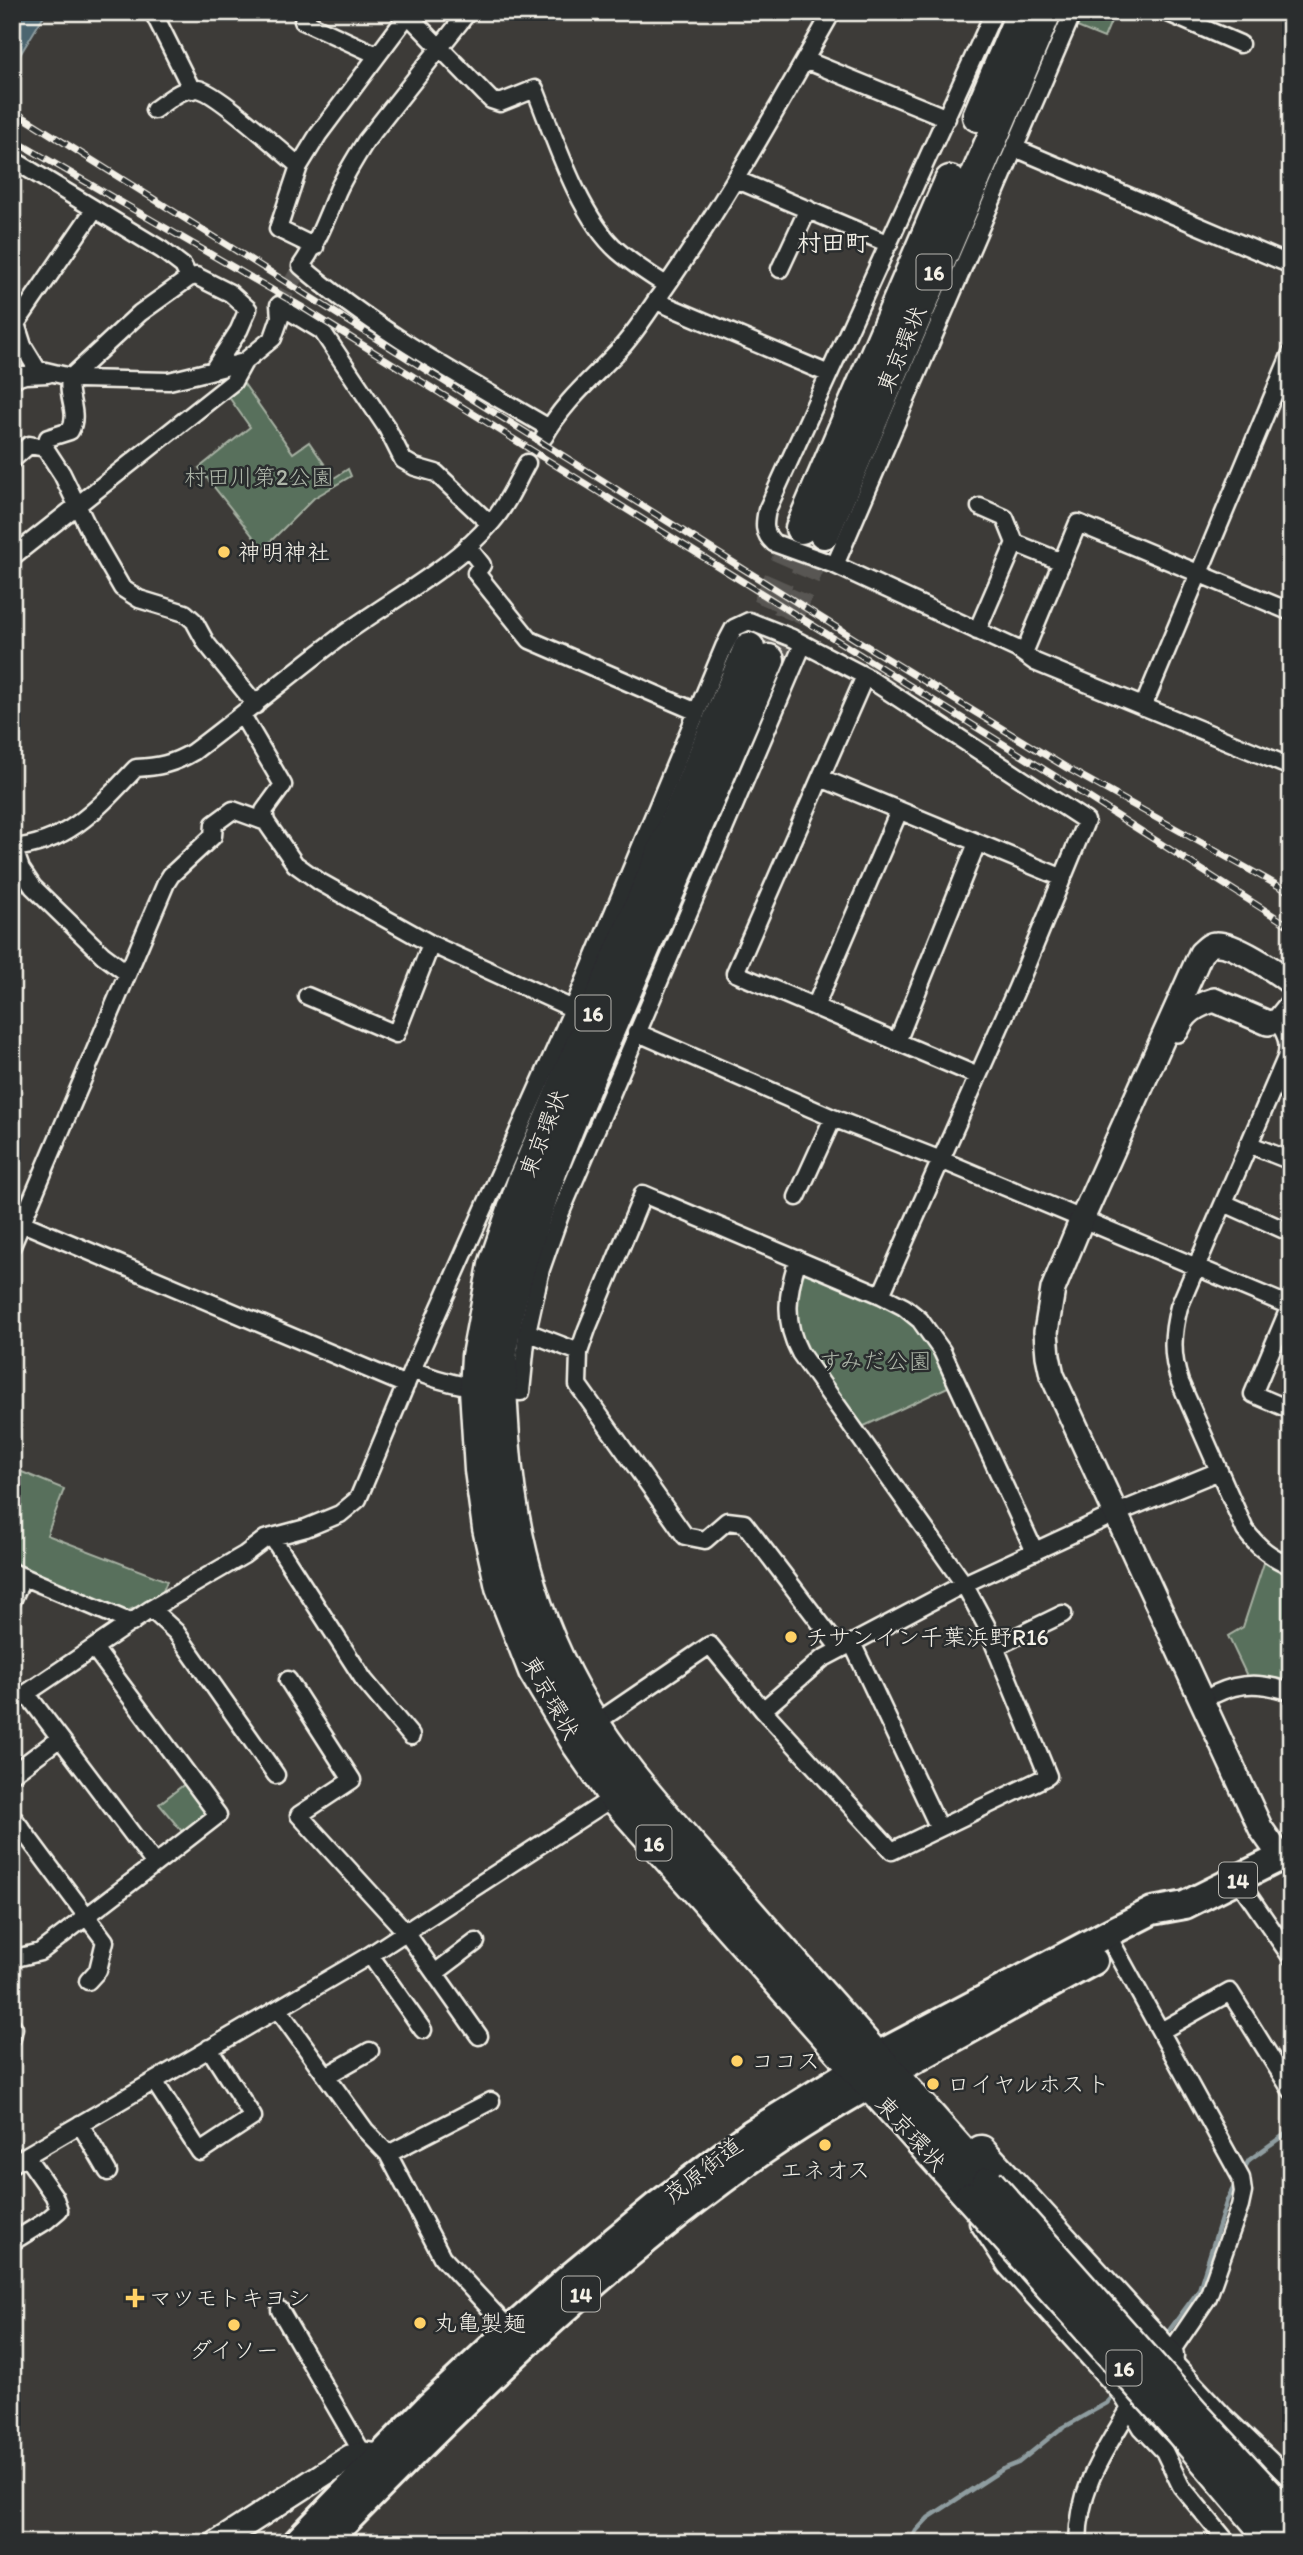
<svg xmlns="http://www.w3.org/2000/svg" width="1303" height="2555" viewBox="0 0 1303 2555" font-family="Itim,'Klee One',sans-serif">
<rect width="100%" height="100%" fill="#3d3b38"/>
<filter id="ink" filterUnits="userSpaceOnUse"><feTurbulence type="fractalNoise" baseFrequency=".0143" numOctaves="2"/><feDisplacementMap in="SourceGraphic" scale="14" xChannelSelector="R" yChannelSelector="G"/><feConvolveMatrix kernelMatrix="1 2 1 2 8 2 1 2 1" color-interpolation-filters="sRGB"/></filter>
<g filter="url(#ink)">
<path fill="#586f5b" stroke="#a6b0a2" stroke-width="2" d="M1083 12H1115L1104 38 1077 27Z
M242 381 293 453 309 442 334 478 348 469 351 476 314 498 263 549 199 468 250 427 226 393Z
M805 1273C841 1287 890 1298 917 1329 932 1346 940 1366 950 1386L860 1428 808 1356 794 1324 799 1281Z
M12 1468 64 1489 47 1535 167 1581 161 1596 125 1612 12 1565Z
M1265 1560 1291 1572V1686L1277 1680 1247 1676 1228 1636 1243 1627Z
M186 1783 206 1807 204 1820 185 1835 159 1804Z"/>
<path fill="#4b6570" stroke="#8f9da0" stroke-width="2" d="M12 12H46L12 68Z"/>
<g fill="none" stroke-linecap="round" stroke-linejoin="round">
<path stroke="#8f9da0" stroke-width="4.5" d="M1242 2173 1249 2160 1291 2130
M1165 2336 1199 2290 1227 2200 1236 2183
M910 2543 916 2531 928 2518 1003 2469 1018 2463 1059 2430 1107 2403 1116 2393"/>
<path stroke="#585652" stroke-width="16" stroke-dasharray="16 8" stroke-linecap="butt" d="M279 305 301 266
M527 463 544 438"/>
<path stroke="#585652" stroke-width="30" stroke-dasharray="30 15" stroke-linecap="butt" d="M749 648 801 528
M769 660 824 533"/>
<g stroke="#f4f1e8" stroke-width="21">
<path id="street" d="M153 12 192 90
M309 12 303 21 377 55
M468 12 366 141C356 157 346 173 338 190 327 216 318 242 301 266 376 331 464 378 549 428
M994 12 767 510C764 524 763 533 774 543L835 565 1017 649 1035 662 1291 767
M1166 12 1240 44
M408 15 491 100 500 103 535 89C554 137 579 217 618 251 633 264 650 275 666 285
M805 60 947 118
M154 110C166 102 183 86 198 89 217 92 281 151 299 166
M1015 148 1291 265
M12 159 162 250 183 266 189 278
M735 179 889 244
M315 247 278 229 299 166 318 135 410 12
M780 269 808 209
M656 301 829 374
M279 305 322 331 387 428 403 460 415 467 436 473 490 524
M12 311 23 346 37 369 79 379 169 381 202 373 244 362 273 338 280 318 279 305
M16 324 94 210
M12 379 25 375 48 374
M544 437C563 402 593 378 620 349 633 335 644 318 655 302 721 210 776 110 832 12
M45 448 48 438 70 431C80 413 66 397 70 378L140 313 189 278 196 276 230 293 248 309 239 330 213 370
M12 460 29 445 45 448 62 474 92 536 122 588 139 599 185 613 194 621 206 643 256 705
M1015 543 1062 562
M467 546 482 565 476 573 530 640 697 712
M12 557 233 382 244 362
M835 565 1073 12
M977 631 1015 543 1005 518 980 507
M1024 653 1078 523 1291 612
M865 676 735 973 978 1076
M1143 707 1291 353
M242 715 283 785 264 811 266 822 295 864 320 882 431 944 573 1009
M821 778 1063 878
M12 844 21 869 33 887 103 955 127 973
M12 848C69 843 99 807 136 768 158 767 173 764 193 752 244 714 293 672 344 634 392 599 453 568 492 522 507 505 516 483 527 463
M307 996 396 1034 431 944
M815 1007 899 811
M1278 1021C1286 1035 1290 1042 1286 1058L1179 1307C1172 1334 1171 1355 1180 1382L1245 1530C1258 1548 1271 1557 1291 1566
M636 1032 833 1118 941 1160 1290 1306 1253 1394 1291 1410
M897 1042 977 843
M1248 1144 1291 1161
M797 1197 833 1118
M1224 1203 1291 1233
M15 1220 406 1385
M12 1246 166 883 171 875 213 836 214 824 233 810 266 822
M527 1332 579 1352
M412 1370C448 1385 483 1390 521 1392L527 1332 541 1269 561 1212 803 644
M272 1537 364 1680 411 1736
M12 1572 132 1623
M12 1601 23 1577
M151 1609 176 1632 276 1775
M852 1643 939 1828
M995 1647 1063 1614
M840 1649 744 1523 727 1521 705 1540 685 1536 578 1385 579 1352 587 1329 643 1194 881 1295 904 1307 920 1320 942 1351 1035 1552
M288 1680 352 1780 299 1815 405 1931 479 2036
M26 1693 155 1864 218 1815 94 1648
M1215 1694C1242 1681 1263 1683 1291 1692
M12 1703 151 1609 244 1555 265 1539 306 1528 340 1514 358 1499 412 1370 573 1009 724 647 734 628 749 621 792 638 865 676 1086 821 1017 988 881 1295
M763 1710 822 1659 964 1584 1117 1513 1219 1471
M594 1724 710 1645 763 1710 892 1851 1048 1776 986 1625 964 1584 800 1353C783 1322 787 1292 798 1259
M12 1774 60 1738
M12 1816 105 1941 98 1970 88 1981
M1238 1880 1291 1957
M1107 1934 1241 2178 1243 2192 1240 2206 1208 2297 1168 2356 1222 2414 1291 2480
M370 1955 423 2030
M12 1959 40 1952 155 1864
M435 1973 476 1942
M278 2009 365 2130 388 2154 491 2101
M12 2025 14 2028 12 2038
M1161 2031 1230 1992 1291 2090
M326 2076 370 2051
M154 2081 200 2152 253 2117 209 2048
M80 2124 108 2172
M388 2154 442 2257 510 2330
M12 2164 370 1955 614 1797
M978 2223 1006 2266 1122 2395 1142 2428 1164 2451 1181 2486 1228 2543
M12 2242 46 2221 59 2210 54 2196 26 2156
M280 2310 363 2454
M1078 2543C1079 2485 1102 2456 1130 2408"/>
</g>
<g stroke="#f4f1e8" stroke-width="28">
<path id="secondary" d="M1177 1030C1185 1012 1195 1006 1214 1000L1268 1023 1278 1021 1291 1005
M1281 1857 1261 1829 1052 1375 1048 1356 1046 1332 1053 1289 1082 1219 1201 953C1206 949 1209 944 1216 944 1234 943 1276 971 1291 983
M217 2543 350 2457 363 2454 395 2458"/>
</g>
<g stroke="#f4f1e8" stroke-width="32">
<path id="primary" d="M296 2543 429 2406 510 2330 571 2276 656 2206 752 2133 876 2056 1107 1934 1152 1911 1185 1905 1291 1852
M325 2543C463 2401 601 2265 763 2151 818 2113 878 2080 936 2048 989 2019 1041 1989 1094 1961"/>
</g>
<g stroke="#f4f1e8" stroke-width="35">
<path id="highway" d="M978 116 1022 12
M801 528 950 181
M824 533 1046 12
M749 648 523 1181 494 1265 477 1356 475 1389 480 1470 488 1528 501 1587 534 1671 578 1745 614 1797 970 2197
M769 660C717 780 665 901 613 1021 581 1096 549 1170 525 1249 516 1279 507 1310 503 1342 499 1374 502 1406 504 1438 512 1544 537 1635 595 1725 633 1784 682 1835 728 1888 813 1987 901 2083 988 2182
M981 2151 1168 2356"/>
</g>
<use href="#street" stroke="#2a2d2e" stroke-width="16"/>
<use href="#secondary" stroke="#2a2d2e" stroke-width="23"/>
<use href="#primary" stroke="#2a2d2e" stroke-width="26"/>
<use href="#highway" stroke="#2a2d2e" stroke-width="30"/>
<g stroke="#f4f1e8" stroke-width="7">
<path id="rail" d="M12 110 855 639 1067 768 1291 893
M12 139 300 306 1058 778 1291 927"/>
</g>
<use href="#rail" stroke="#2a2d2e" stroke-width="4.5" stroke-dasharray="13" stroke-linecap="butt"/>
<g stroke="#f4f1e8" stroke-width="35" stroke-linecap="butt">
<path id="highway-bridge" d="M988 2182 1194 2414 1291 2519
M970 2197 1176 2426 1275 2543"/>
</g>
<use href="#highway-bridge" stroke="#2a2d2e" stroke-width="30"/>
</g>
</g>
<g fill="#ffd166" stroke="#2a2d2e" stroke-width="2.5">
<circle cx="224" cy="552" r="7"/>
<circle cx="791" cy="1637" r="7"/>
<circle cx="737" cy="2061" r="7"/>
<circle cx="933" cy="2084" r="7"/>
<circle cx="825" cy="2145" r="7"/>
<path d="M131.5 2287.5h7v7h7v7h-7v7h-7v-7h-7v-7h7z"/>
<circle cx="420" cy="2323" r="7"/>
<circle cx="234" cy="2325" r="7"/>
</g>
<g text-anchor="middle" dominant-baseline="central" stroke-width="5" stroke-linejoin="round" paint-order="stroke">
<g fill="#2a2d2e" stroke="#b7b6b0" stroke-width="2">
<rect x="916.5" y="254.5" width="35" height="35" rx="5"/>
<rect x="575.5" y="995.5" width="35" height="35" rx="5"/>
<rect x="636.5" y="1825.5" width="35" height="35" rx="5"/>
<rect x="1219" y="1862.5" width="38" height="35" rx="5"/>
<rect x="562" y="2276.5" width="38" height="35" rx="5"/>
<rect x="1106.5" y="2350.5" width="35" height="35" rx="5"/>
</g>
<g font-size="21" font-weight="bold" fill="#f4f1e8">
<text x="934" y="272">16</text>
<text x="593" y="1013">16</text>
<text x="654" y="1843">16</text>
<text x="1238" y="1880">14</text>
<text x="581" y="2294">14</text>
<text x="1124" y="2368">16</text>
</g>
<g font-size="23" fill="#f4f1e8" stroke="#2a2d2e">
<text transform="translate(901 349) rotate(-67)">東京環状</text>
<text transform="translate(543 1133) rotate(-68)">東京環状</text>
<text transform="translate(551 1697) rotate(61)">東京環状</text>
<text transform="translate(911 2133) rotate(48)">東京環状</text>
<text transform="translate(703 2170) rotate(-38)">茂原街道</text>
</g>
<g font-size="23" fill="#aeb6a9" stroke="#2a2d2e">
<text x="259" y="477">村田川第2公園</text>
<text x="875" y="1361">すみだ公園</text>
</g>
<g font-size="23" fill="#f4f1e8" stroke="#2a2d2e" text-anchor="start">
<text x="238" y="552">神明神社</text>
<text x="805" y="1637">チサンイン千葉浜野R16</text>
<text x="751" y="2061">ココス</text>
<text x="947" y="2084">ロイヤルホスト</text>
<text x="825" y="2170" text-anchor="middle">エネオス</text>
<text x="149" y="2298">マツモトキヨシ</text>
<text x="434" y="2323">丸亀製麺</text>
<text x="234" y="2350" text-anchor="middle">ダイソー</text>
</g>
<g font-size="24" font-weight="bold" fill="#f4f1e8" stroke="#2a2d2e">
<text x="833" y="242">村田町</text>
</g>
</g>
<rect width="1303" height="2555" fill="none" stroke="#2a2d2e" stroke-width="42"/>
<rect x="21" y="21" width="1261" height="2513" fill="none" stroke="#f4f1e8" stroke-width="2.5" filter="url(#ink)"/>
</svg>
